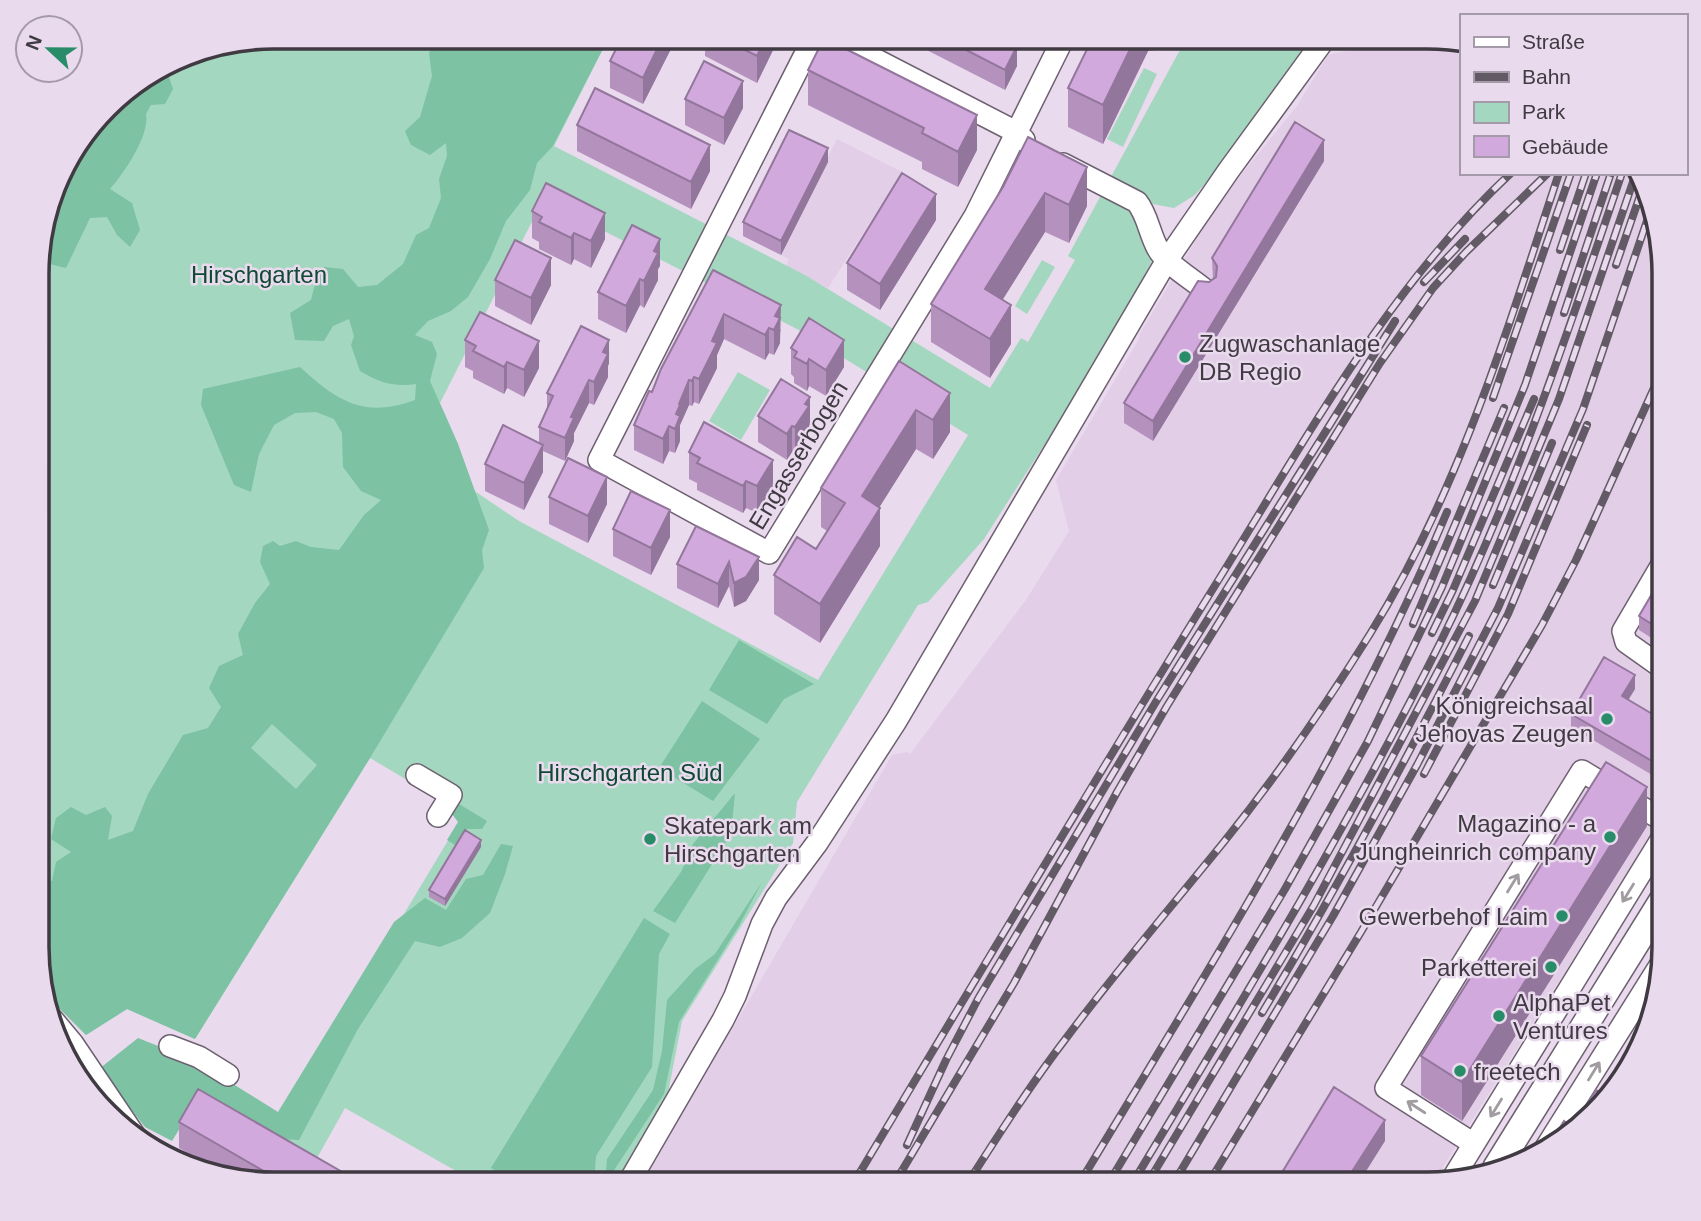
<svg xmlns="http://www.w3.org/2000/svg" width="1701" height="1221" viewBox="0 0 1701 1221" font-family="Helvetica,sans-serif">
<rect width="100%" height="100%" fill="#e9daed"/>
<path fill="#e2cee7" d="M1370 37H1442L1461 42V173H1641L1664 259V813L1433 1183 642 1184 892 755 907 752 910 754 1026 600 1069 531 1056 480 1139 339 1140 333 1226 190 1228 191 1297 106 1328 55 1364 47Z
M837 139 902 172 828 288 786 267 789 259 743 236 826 161Z"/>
<path fill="#a4d7bf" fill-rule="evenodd" d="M274 37H609L554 146 805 275 990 388 1021 338 1028 342 1075 260 1068 256 1187 37H1315L1232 152 1195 195 1174 208 1142 202 1154 256 1119 328 984 539 928 602 918 605 797 802 793 843 682 1021 667 1098 614 1184H479L345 1108 317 1158 273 1132 464 814 370 758 195 1039 127 1009 86 1035 44 993 39 978V243L61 168 117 96 183 55ZM543 200 797 329 968 435 818 680 519 521 473 490 458 444 440 403Z
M1144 68 1157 74 1123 147 1107 139Z
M1042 260 1055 267 1027 314 1015 306Z
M738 372 770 390 741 440 709 421Z"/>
<path fill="#7cc2a3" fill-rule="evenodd" d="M448 37H609L553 146 537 163 530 190 506 221 490 259 468 297 451 311 428 321 415 335 432 342 437 354 430 381 458 444 489 530 482 550 484 568 370 758 195 1039 127 1009 86 1035 44 993 39 978V880L52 881 56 862 71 852 51 839 56 818 71 807 86 815 105 807 112 816 108 840 133 831 148 794 183 735 208 728 221 707 209 688 219 666 243 655 238 634 255 603 270 584 260 562 263 546 273 541 280 546 296 541 311 547 339 550 364 515 381 500 361 491 343 467 342 433 334 419 316 412 295 413 274 425 259 454 251 492 234 485 201 405 203 389 300 367C337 401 364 419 415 400L416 384C393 387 380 383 360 371L351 345 354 336 349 319 333 326 324 341 295 340 290 313 311 300 315 284 324 267 343 269 358 287 377 285 403 264 416 235 429 228 441 198 439 179 447 156 446 143 430 155 411 145 405 131 420 117 432 76 429 53 434 44ZM272 724 317 765 296 789 251 748Z
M162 68 168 74 173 89 165 104 151 105 146 114C150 135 124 173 110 189L132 203 140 230 130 247 117 235 107 217 90 218 66 268 41 262 39 243 61 168 76 149 84 144 90 132 117 96Z
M739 640 814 684 784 699 767 724 709 690Z
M702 701 760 739 713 801 659 768Z
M735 793 731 834 675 923 653 911 681 872 693 844Z
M459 804 487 821 482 829H467L455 845 447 840 458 822 452 814Z
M501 844 513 846 505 874 490 913 462 938 440 947 415 941 358 1029 299 1140 280 1139 196 1102 172 1141 145 1127 99 1069 138 1038 196 1061 278 1112 394 922 425 898 446 910 466 879 483 875Z
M762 882 740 924 679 1022 664 1094 605 1184 607 1159 653 1090 662 1051 667 1000 695 969 715 954Z
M644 918 670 934 659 954 652 1067 596 1156 594 1184H518L491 1168Z"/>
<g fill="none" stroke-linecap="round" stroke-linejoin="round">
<g stroke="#6d6070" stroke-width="24">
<path id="minor" d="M814 37 599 460 769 553 975 216 1064 37
M832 37 1016 132 1024 140
M1063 164 1137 202C1148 216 1149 233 1158 249 1165 263 1192 279 1205 290
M1664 561 1623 631 1626 642 1664 669
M417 775 451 795 438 816
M53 1020 73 1044 137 1139
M170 1046 199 1057 228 1075
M1474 1144 1386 1088 1582 771 1664 821
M1545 1149 1664 959
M1453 1178 1664 835
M628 1184 723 1020 735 996 762 924 776 898 817 843 896 721 1167 260 1229 170 1326 37"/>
</g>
<g stroke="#6d6070" stroke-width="29">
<path id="major" d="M1496 1168 1664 898"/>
</g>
<use href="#minor" stroke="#fff" stroke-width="21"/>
<use href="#major" stroke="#fff" stroke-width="26"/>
<g stroke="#625a65" stroke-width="8">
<path id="rail" d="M1560 250 1586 173
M1616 265 1644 184
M1424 282 1465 239
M1564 313 1611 173
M1493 398 1571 173
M1493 585 1552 443
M1413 624 1504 408
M1432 633 1453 590 1534 399
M1424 774 1508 614 1587 425
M1262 1013C1336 890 1404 764 1469 636
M907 1145 946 1060 979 997 1157 700 1395 321
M853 1184C976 979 1098 774 1224 571 1310 432 1390 286 1511 173
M894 1184 1014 983 1117 792 1167 706 1380 363 1433 288 1466 252 1548 173
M967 1184C999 1134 1031 1084 1067 1037 1117 970 1171 907 1223 843 1277 776 1325 706 1370 634 1459 491 1507 331 1559 173
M1079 1184C1211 965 1348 748 1447 512
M1108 1184 1285 889 1368 741 1442 587 1525 385 1597 173
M1132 1184C1239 1006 1347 829 1440 643 1515 492 1568 332 1622 173
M1147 1184 1314 905 1475 601 1559 399 1636 173
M1173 1184 1333 916 1417 765 1498 608 1583 409 1651 209
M1208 1184 1361 932 1542 625 1576 560 1664 366"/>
</g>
<use href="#rail" stroke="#e9daed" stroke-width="5" stroke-dasharray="16" stroke-linecap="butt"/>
</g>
<path fill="#b591be" d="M622 37H677L643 104 610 88V61Z
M705 37H775V46L757 83 705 56Z
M913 37H1000L1017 66 1005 90 913 43Z
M1093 37H1178L1172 49 1148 51 1103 144 1068 127V88Z
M808 70 977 150 958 187 922 169V162L808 105Z
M685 99 743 108 724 145 685 125Z
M577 125 710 171 691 209 577 151Z
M1028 137 1087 206 1069 243 1045 232 1002 300 1011 344 990 378 931 342V304L1003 187Z
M1324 161 1153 441 1124 423V403L1209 282 1213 280 1212 258Z
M828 162 781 255 743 236V222Z
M532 211 605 239 591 268 574 259 571 265 539 249V242L532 238Z
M936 220 880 310 847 290V263Z
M660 266 658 269V280L644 308 640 305 626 333 598 319V292Z
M713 270 781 330 780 332V343L774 355 769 353 765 360 724 339 717 355V368L699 404 694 402 692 406 689 405 680 425V441L675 453 669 451 663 464 634 450V425Z
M495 280 551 285 531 325 495 306Z
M465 340 539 368 524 397 507 388 504 394 473 378V371L465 367Z
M791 348 844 367 826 396 809 386 807 391 794 383V377L791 374Z
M899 361 950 432 933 459 916 449 879 507 880 546 820 643 774 614V575L816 549 827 531 821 527V488Z
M609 363 608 366V377L594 405 589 403 574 433V441L565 461 543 451V472L524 510 485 491V464L539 443V427L547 410V393Z
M758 416 810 423 809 426V433L795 454 792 452 787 460 758 442Z
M689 452 773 486 757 513 746 508 743 513 697 490V483L689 479Z
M549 497 607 504 588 543 549 524Z
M696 526 759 580 746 601 734 607 729 586 718 608 677 588V564Z
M613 529 670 537 651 575 613 556Z
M1664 592V646L1639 630V616Z
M1635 689 1628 700 1664 721V782L1571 727V714Z
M1647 826 1462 1121 1421 1095V1056Z
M481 847 445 906 429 897V890Z
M179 1122 363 1184H259L231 1178 179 1148Z"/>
<path fill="#93769b" d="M663 37H677L643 104V78Z
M766 37H775V46L757 83V56Z
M1136 37H1148V51L1103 144V105Z
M1172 37H1178L1172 49Z
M1017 46V66L1005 90V70Z
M743 81V108L724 145V118Z
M977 115V150L958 187V152Z
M1324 140V161L1153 441V421Z
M710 145V171L691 209V182Z
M828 148V162L781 255V241Z
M1087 167V206L1069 243V205Z
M1045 193V232L985 328V289Z
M936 194V220L880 310V284Z
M605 213V239L591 268V241Z
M574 233V259L571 265V238Z
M660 239V266L658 269V280L644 308V281L654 251Z
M551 258V285L531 325V298Z
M640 279V305L626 333V306Z
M781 305 780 343 774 355V330L775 316Z
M1011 305V344L990 378V339Z
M724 314V339L717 355V368L699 404V379L712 341Z
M769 328V353L765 360V335Z
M609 340V363L608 366V377L594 405V382L603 352Z
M844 340V367L826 396V370Z
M539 341V368L524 397V370Z
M809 359V386L807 391V364Z
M507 362V388L504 394V367Z
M694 377V402L692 406V381Z
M589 380V403L574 433V441L565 461V438L571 417Z
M689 380V405L680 425V441L675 453V429L679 404Z
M950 393V432L933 459V420Z
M810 397V423L809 426V433L795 454V427L805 404Z
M916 410V449L862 535V496Z
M669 426V451L663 464V439Z
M792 426V452L787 460V434Z
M543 445V472L524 510V483Z
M773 460V486L757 513V486Z
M607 477V504L588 543V516Z
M746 481V508L743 513V486Z
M880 508V546L820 643V604Z
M670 510V537L651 575V548Z
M759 557V580L746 601 734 607V583Z
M729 562V586L718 608V584Z
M1635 675V689L1622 710V696Z
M1647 787V826L1462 1121V1082Z
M481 840V847L445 906V899Z
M1385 1120V1141L1358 1184H1344Z"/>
<path fill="#d2a9dd" stroke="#93769b" stroke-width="2" d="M622 37H663L643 78 610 61Z
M719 37H766L757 56Z
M941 37H1000L1017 46 1005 70Z
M1093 37H1136L1103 105 1068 88Z
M824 38 977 115 958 152 922 133 924 128 808 70Z
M704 61 743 81 724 118 685 99Z
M595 88 710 145 691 182 577 125Z
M1295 122 1324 140 1153 421 1124 403 1198 281 1209 282 1216 277 1217 266 1212 258Z
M789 130 828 148 781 241 743 222Z
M1028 137 1087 167 1069 205 1045 193 985 289 1011 305 990 339 931 304 1003 187Z
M902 173 936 194 880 284 847 263Z
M546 183 605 213 591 241 574 233 571 238 539 222 542 217 532 211Z
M632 225 660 239 654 251 658 253 644 281 640 279 626 306 598 292Z
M515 240 551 258 531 298 495 280Z
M713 270 781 305 775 316 780 318 774 330 769 328 765 335 724 314 712 341 717 343 699 379 694 377 692 381 689 380 679 404 680 405 676 414 680 416 675 429 669 426 663 439 634 425 649 391 652 392 661 369Z
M480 312 539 341 524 370 507 362 504 367 473 351 476 346 465 340Z
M809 318 844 340 826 370 809 359 807 364 794 357 797 352 791 348Z
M581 326 609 340 603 352 608 354 594 382 589 380 571 417 574 418 565 438 539 427 553 396 547 393Z
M899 361 950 393 933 420 916 410 862 496 880 508 820 604 774 575 797 537 816 549 845 503 821 488Z
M781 379 810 397 805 404 809 406 795 427 792 426 787 434 758 416Z
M704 422 773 460 757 486 746 481 743 486 697 463 700 458 689 452Z
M503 425 543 445 524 483 485 464Z
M568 458 607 477 588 516 549 497Z
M631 491 670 510 651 548 613 529Z
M696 526 759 557 746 577 734 583 729 562 718 584 677 564Z
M1656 587 1664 592V632L1639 616Z
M1604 657 1635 675 1622 696 1664 721V768L1571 714Z
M1606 762 1647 787 1462 1082 1421 1056Z
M465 830 481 840 445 899 429 890Z
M1334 1087 1385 1120 1344 1184H1275Z
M198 1089 363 1184H286L179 1122Z
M1596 1090 1608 1098 1573 1126Z
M1564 1121 1572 1127 1548 1147Z
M471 1180 478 1184H469Z"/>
<defs><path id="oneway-shaft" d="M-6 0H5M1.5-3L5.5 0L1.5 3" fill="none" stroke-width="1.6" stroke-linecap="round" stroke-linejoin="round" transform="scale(1.75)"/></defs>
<g stroke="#a09ca0">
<use href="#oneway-shaft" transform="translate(1513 883) rotate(-58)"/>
<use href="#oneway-shaft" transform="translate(1628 893) rotate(122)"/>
<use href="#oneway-shaft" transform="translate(1594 1071) rotate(-58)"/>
<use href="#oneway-shaft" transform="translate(1416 1107) rotate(-147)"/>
<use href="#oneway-shaft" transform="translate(1496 1108) rotate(122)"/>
</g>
<g fill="#278c67" stroke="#e9daed" stroke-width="2.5">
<circle cx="1185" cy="357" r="7"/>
<circle cx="1607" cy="719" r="7"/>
<circle cx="1610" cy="837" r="7"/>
<circle cx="650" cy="839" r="7"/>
<circle cx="1562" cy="916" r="7"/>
<circle cx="1551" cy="967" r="7"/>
<circle cx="1499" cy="1016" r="7"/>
<circle cx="1460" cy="1071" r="7"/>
</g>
<g text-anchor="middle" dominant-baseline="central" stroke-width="5" stroke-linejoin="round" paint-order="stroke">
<g font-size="24" fill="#0f4934" stroke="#e9daed">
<text x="259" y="274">Hirschgarten</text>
<text x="630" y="772">Hirschgarten Süd</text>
</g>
<g font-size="24" fill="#403a42" stroke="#e9daed" text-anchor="start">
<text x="1199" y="343">Zugwaschanlage<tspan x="1199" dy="28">DB Regio</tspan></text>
<text x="1593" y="705" text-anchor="end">Königreichsaal<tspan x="1593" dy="28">Jehovas Zeugen</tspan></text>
<text x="1596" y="823" text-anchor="end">Magazino - a<tspan x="1596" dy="28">Jungheinrich company</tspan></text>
<text x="664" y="825">Skatepark am<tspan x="664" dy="28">Hirschgarten</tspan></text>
<text x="1548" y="916" text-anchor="end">Gewerbehof Laim</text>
<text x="1537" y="967" text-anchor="end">Parketterei</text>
<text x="1513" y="1002">AlphaPet<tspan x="1513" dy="28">Ventures</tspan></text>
<text x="1474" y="1071">freetech</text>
</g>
<g font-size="24" fill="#403a42" stroke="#e9daed">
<text transform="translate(798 455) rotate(-59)">Engasserbogen</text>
</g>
</g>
<path d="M0 0H1701V1221H0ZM274 49H1427A225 225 0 0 1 1652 274V947A225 225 0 0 1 1427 1172H274A225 225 0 0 1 49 947V274A225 225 0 0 1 274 49Z" fill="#e9daed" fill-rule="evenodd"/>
<path fill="none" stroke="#403a42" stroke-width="3.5" d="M274 49H1427A225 225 0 0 1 1652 274V947A225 225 0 0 1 1427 1172H274A225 225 0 0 1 49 947V274A225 225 0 0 1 274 49Z"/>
<rect x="1460" y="14" width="228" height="161" fill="#e9daed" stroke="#a59aa9" stroke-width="2"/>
<rect x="1474" y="37" width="35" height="10" fill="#ffffff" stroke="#a59aa9" stroke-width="2"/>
<text x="1522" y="49" font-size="21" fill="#403a42">Straße</text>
<rect x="1474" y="72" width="35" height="10" fill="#625a65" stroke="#a59aa9" stroke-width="2"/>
<text x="1522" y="84" font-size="21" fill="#403a42">Bahn</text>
<rect x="1474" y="102" width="35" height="21" fill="#a4d7bf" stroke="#a59aa9" stroke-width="2"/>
<text x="1522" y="119" font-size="21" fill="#403a42">Park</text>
<rect x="1474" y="136" width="35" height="21" fill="#d2a9dd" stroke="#a59aa9" stroke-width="2"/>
<text x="1522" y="154" font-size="21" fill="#403a42">Gebäude</text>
<g transform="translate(49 49) rotate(292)"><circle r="33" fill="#e9daed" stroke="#a59aa9" stroke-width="2"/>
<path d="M0-5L12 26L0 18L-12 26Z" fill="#278c67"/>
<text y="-10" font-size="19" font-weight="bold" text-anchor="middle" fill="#403a42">N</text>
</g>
</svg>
